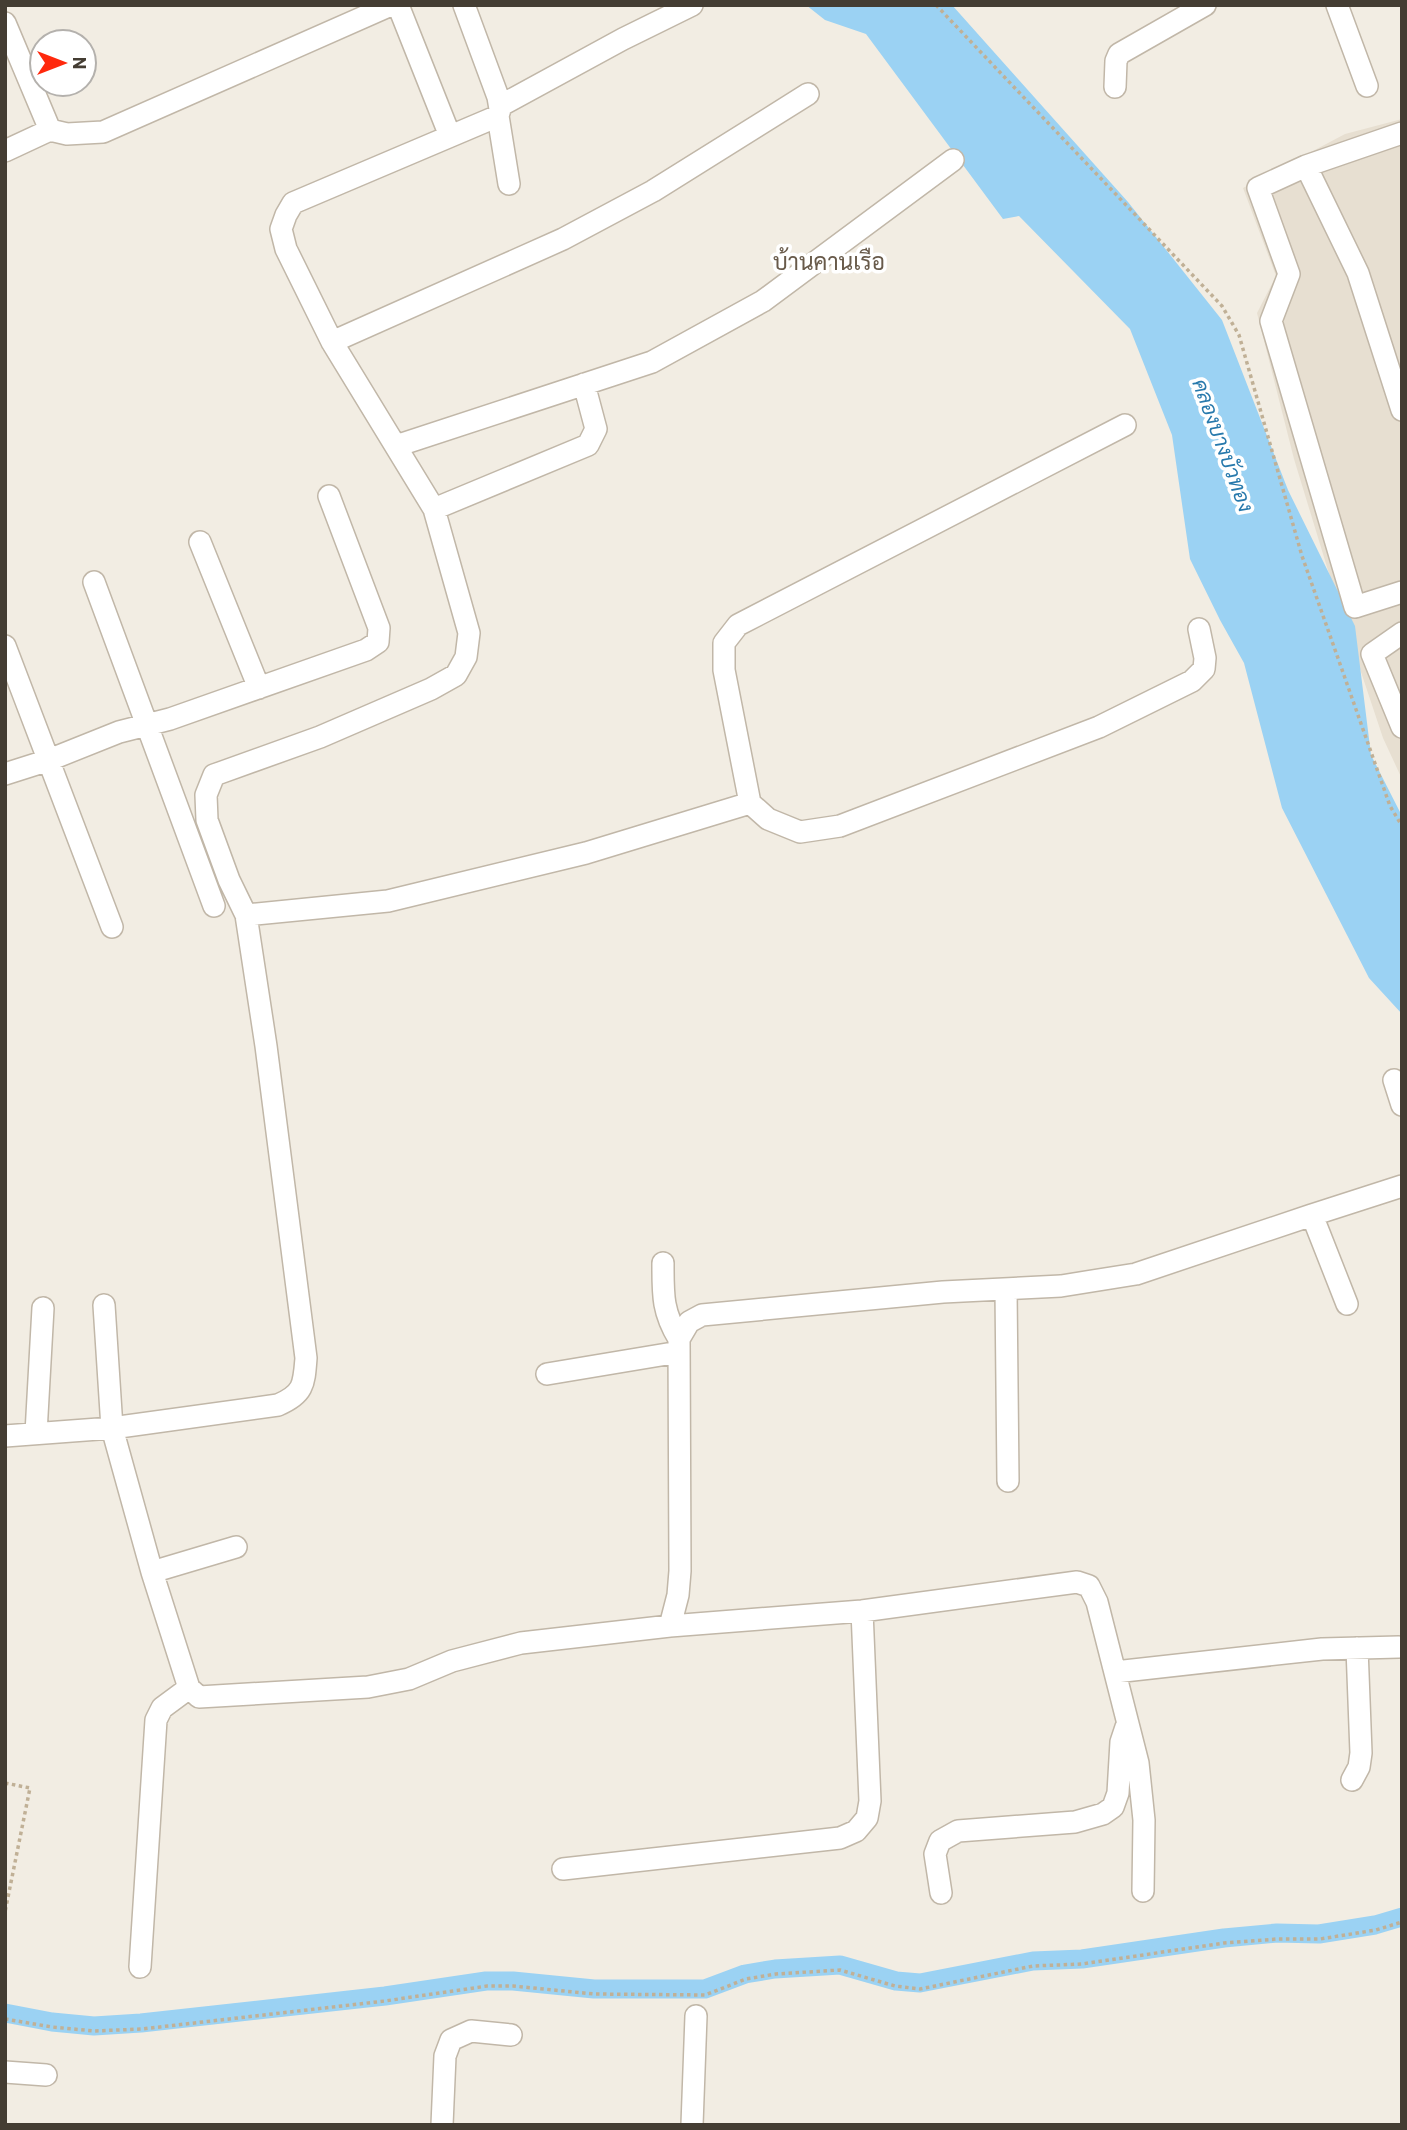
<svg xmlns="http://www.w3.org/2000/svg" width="1407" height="2130" viewBox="0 0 1407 2130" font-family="Barlow,Sarabun,sans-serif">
<rect width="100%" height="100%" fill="#f2ede3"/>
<path fill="#e7dfd1" d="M1402 119V779L1383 738 1338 603 1294 459 1257 313 1276 276 1243 188 1345 134Z"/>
<path fill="#9bd2f3" d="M806 5H952L1128 202 1222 320 1288 490 1355 626 1371 755 1402 816V1014L1369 978 1282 808 1244 663 1220 620 1190 559 1172 435 1130 329 1019 216 1003 219 866 34 825 20Z"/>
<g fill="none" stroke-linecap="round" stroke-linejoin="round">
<path stroke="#9bd2f3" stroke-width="19" d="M5 2013 52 2022 94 2026 141 2023 385 1996 486 1981H513L594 1989H705L745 1974 775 1969 840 1965 896 1981 920 1983 1033 1961 1082 1959 1224 1938 1277 1933 1319 1934 1375 1925 1402 1917"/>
<g stroke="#c1b7a8" stroke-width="24">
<path id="minor" d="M398 5 450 136
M1337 5 1367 86
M5 23 50 130
M1115 87 1116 61 1119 54 1205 5
M500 106 623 39 692 5
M498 116 509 184
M1402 133 1306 166 1258 188 1289 274 1271 321 1355 607 1402 592
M5 151 50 130 67 134 103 132 391 5
M1306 166 1358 273 1402 410
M332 342 563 239 653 191 808 94
M1125 425 738 625 724 643V670L750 803 768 819 800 832 840 826 1099 727 1192 681 1204 669 1205 658 1199 629
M396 446 652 362 763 301 953 160
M434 509 588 445 596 429 584 384
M200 542 259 688
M94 582 214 906
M1402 633 1372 654 1402 727
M5 646 112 927
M5 774 49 760 119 732 170 719 366 650 378 642 379 628 329 496
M246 915 388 901 586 853 750 803
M1394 1080 1402 1105
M1312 1215 1402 1186
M663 1263C663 1294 662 1311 679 1339
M1006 1290 1008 1481
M104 1305 112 1428 152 1572 189 1688 199 1697 368 1687 409 1679 452 1661 521 1643 670 1626 862 1611 1077 1582 1089 1586 1097 1602 1138 1763 1144 1820 1143 1891
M547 1374 679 1352
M36 1433 43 1308
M5 1436 112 1428 278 1405C304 1394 304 1384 306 1358L266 1046 246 915 229 880 207 820 206 795 214 775 320 737 431 689 456 675 466 657 469 633 434 509 332 342 286 249 281 229 286 215 293 203 498 116 500 109 498 97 464 5
M152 1572 236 1547
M670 1626 678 1595 680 1571 679 1339 689 1322 702 1315 943 1292 1061 1286 1136 1274 1312 1215 1347 1304
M1115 1672 1322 1649 1399 1647
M1352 1780 1359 1767 1361 1753 1357 1648
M563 1869 840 1838 856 1831 867 1818 870 1801 862 1611
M941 1893 935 1854 940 1841 958 1831 1075 1822 1103 1814 1113 1807 1118 1793 1121 1742 1126 1727
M140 1967 156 1720 162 1708 189 1688
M5 2072 46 2075
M442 2125 445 2056 451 2040 471 2031 511 2035
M692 2125 696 2016"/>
</g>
<path stroke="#c0b096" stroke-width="3.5" stroke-dasharray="3.5 3.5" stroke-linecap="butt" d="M936 5 1222 306 1239 335 1302 556 1390 806 1402 826
M5 1783 30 1788 5 1912
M5 2019 52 2027 94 2031 142 2029 385 2001 487 1986H513L594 1994 705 1995 746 1979 776 1974 840 1970 895 1986 920 1989 1033 1966 1082 1964 1224 1943 1277 1939H1320L1376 1930 1402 1922"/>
<use href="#minor" stroke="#fff" stroke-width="21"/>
</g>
<g text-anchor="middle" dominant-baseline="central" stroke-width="7" stroke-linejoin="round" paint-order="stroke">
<g font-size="21" font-style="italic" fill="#2779ac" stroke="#fff">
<text transform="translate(1224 445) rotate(70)">คลองบางบัวทอง</text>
</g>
<g font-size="23" fill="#685a4a" stroke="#fff">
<text x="829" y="261">บ้านคานเรือ</text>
</g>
</g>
<rect width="1407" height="2130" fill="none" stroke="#443d33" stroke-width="14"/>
<g transform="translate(63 63) rotate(90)"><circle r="33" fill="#ffffff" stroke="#b4b1ad" stroke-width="2"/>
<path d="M0-5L12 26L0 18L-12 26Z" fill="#ff290d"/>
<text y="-10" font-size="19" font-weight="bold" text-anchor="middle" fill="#443d33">N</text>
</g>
</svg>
